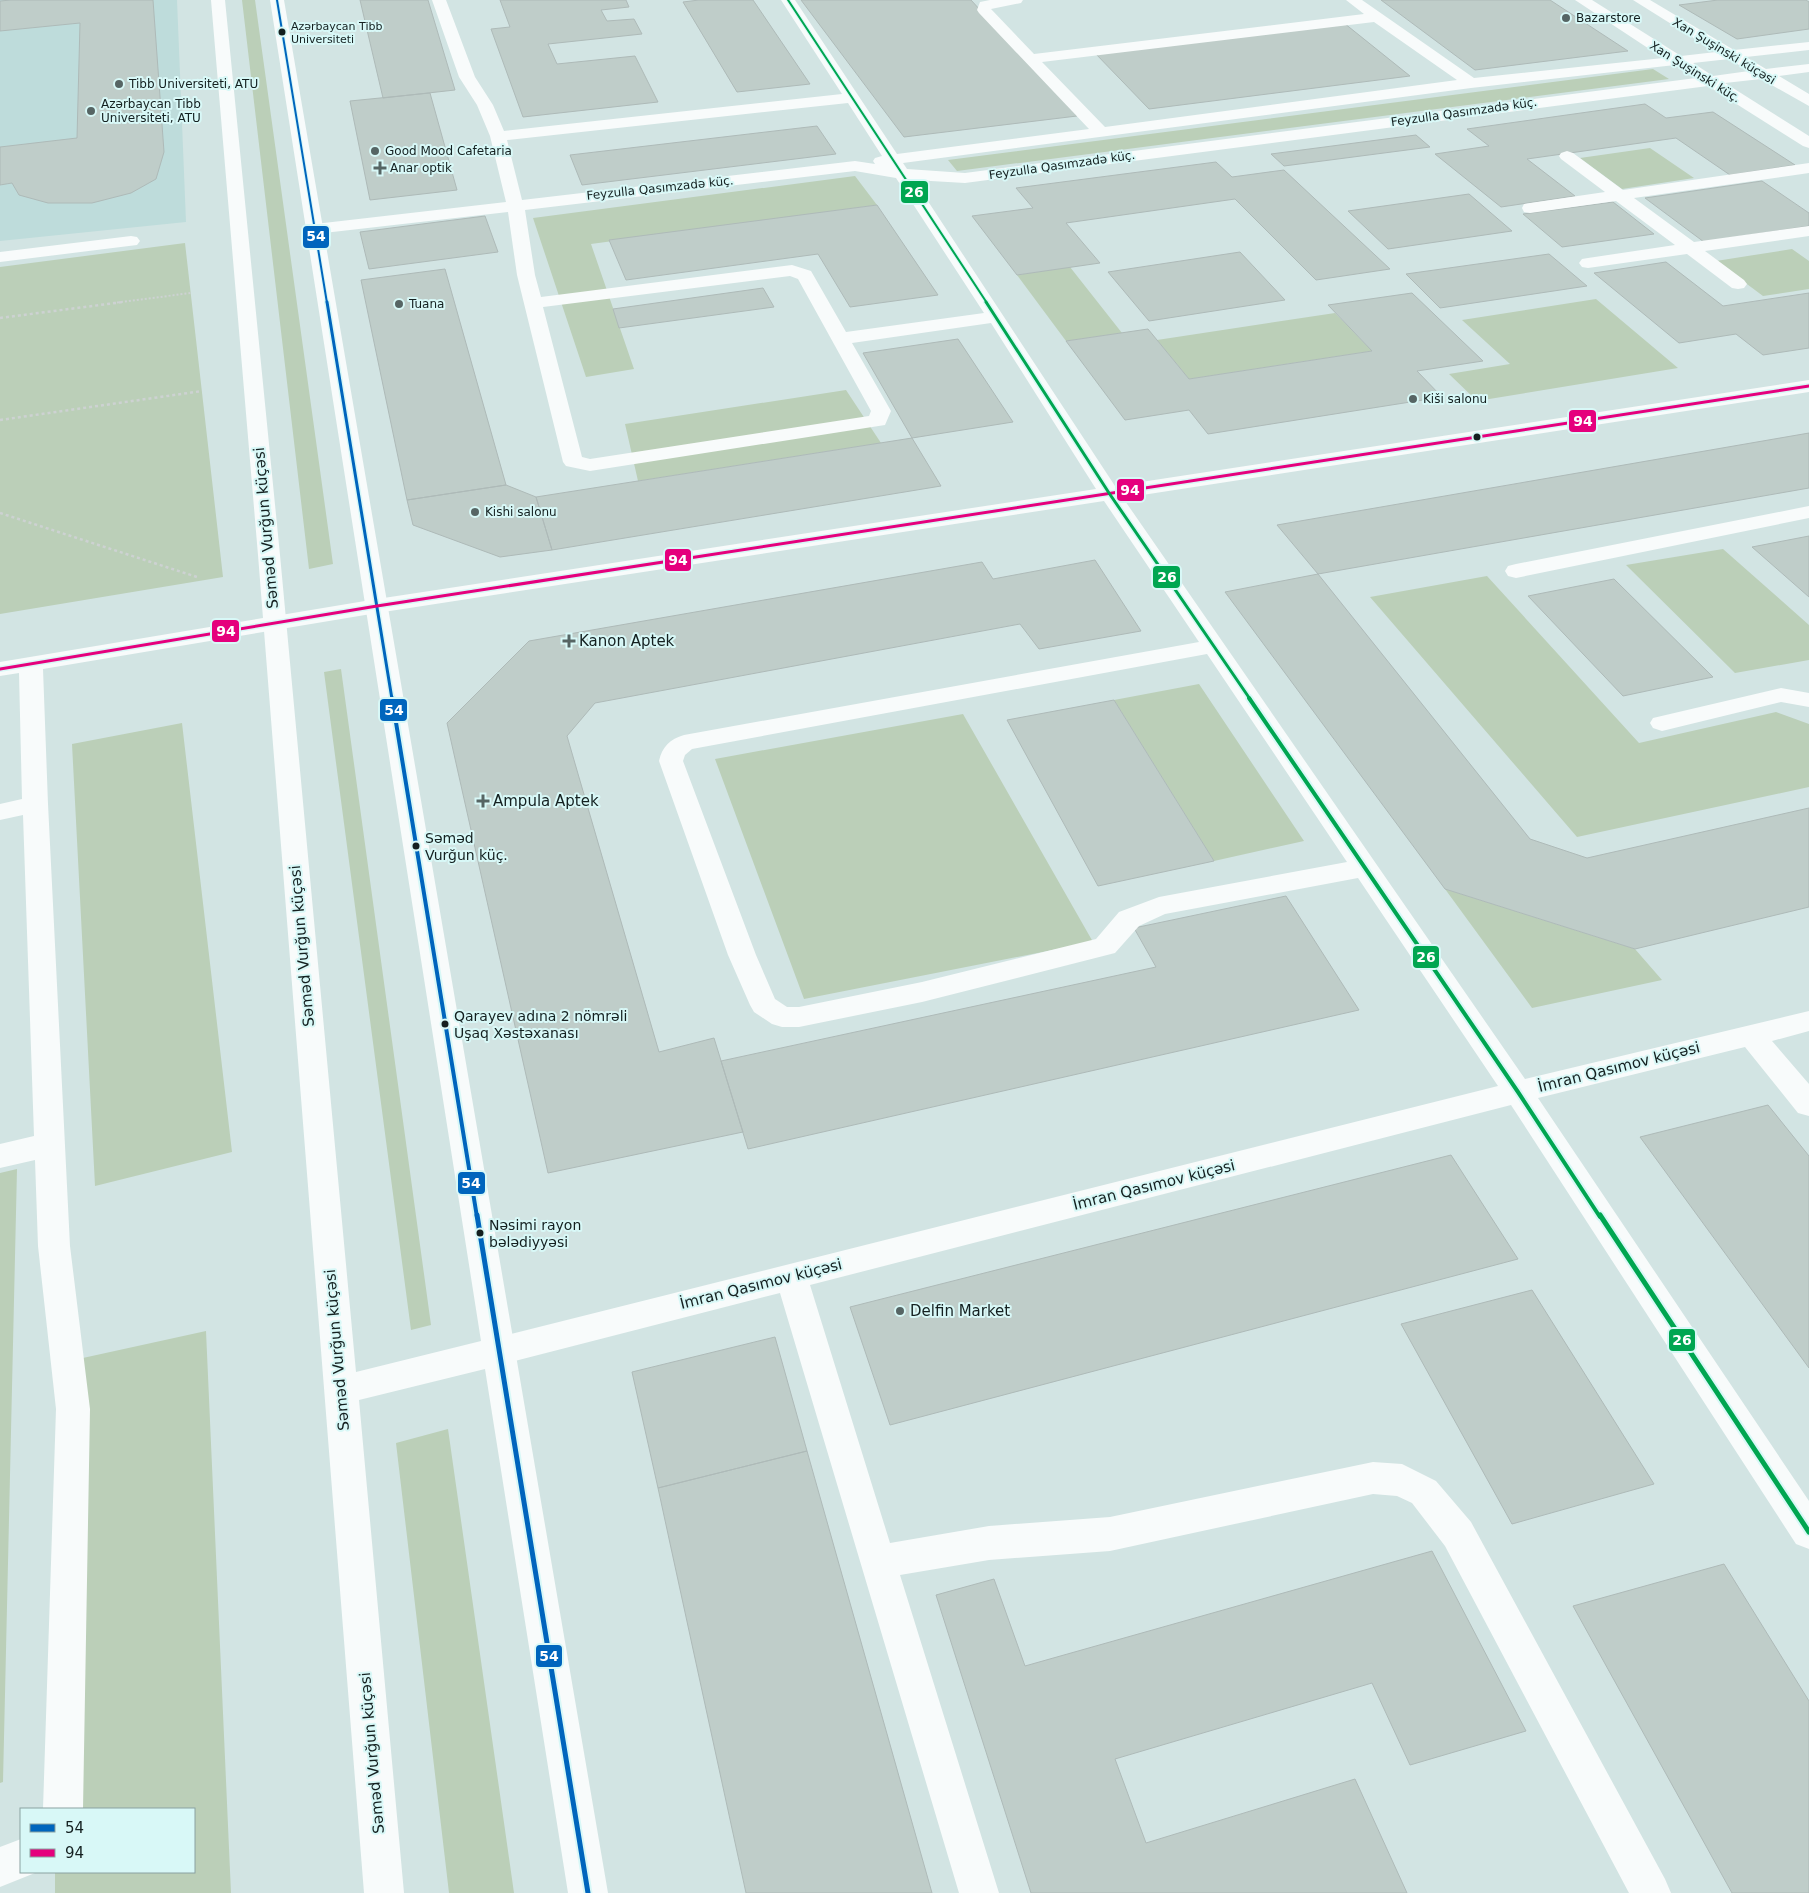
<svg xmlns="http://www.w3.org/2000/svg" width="1809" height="1893" viewBox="0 0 1809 1893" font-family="'DejaVu Sans',sans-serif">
<rect width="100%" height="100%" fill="#d2e4e3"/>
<path fill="#bedcdb" d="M0 0H177L186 222 0 241Z"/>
<path fill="#bbcfb8" d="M242 0H255L333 564 309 569Z
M1653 69 1669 79 957 171 948 160Z
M1650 148 1694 178 1622 189 1580 158Z
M855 176 877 205 591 244 634 369 586 377 533 218Z
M185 243 223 577 0 614V267Z
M1792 249 1809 261V289L1763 296 1716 261Z
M1070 267 1122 333 1066 341 1017 275Z
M1596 299 1678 368 1477 401 1449 374 1510 364 1462 320Z
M1335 313 1372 351 1189 379 1157 340Z
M846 390 881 443 638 481 625 424Z
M1723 549 1809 625V660L1735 673 1626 565Z
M1487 576 1639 743 1776 712 1809 724V787L1577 837 1370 597Z
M341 669 431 1325 411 1330 324 672Z
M1199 684 1304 841 1214 861 1114 700Z
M963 714 1093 942 804 999 715 759Z
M182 723 232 1152 95 1186 72 744Z
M1445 889 1635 949 1662 980 1532 1008Z
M17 1169 3 1782 0 1783V1173Z
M206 1331 231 1893H55V1872H194V1809H55L60 1363Z
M448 1429 514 1893H449L396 1443Z"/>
<path fill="#bfcdc9" stroke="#aebab8" d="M11 0H153L164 152 156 179 131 193 92 203H48L19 195 12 183 0 185V147L77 138 80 23 0 31V1Z
M360 0H428L455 90 383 98Z
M500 0H626L629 7 601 10 607 21 634 19 642 34 548 44 557 64 635 56 658 102 523 117 491 29 510 27Z
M699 0H753L810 84 737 92 683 2Z
M801 0H971L1077 116 904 137Z
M1381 0H1550L1628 51 1475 70Z
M1718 0H1806L1809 2V29L1737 39 1679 5Z
M1344 23 1410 76 1149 109 1094 52Z
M430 93 457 190 370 200 350 101Z
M1645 104 1666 118 1713 112 1795 165 1730 175 1676 138 1527 159 1575 196 1501 207 1435 154 1489 146 1467 129Z
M817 126 836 154 582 185 570 155Z
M1416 135 1430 147 1284 166 1271 154Z
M1216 162 1232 177 1284 170 1390 269 1316 280 1235 199 1066 223 1100 263 1017 275 972 216 1033 208 1016 188Z
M1762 181 1809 213V226L1704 242 1645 198Z
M1469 194 1512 231 1388 249 1348 211Z
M1613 202 1654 234 1562 247 1523 214Z
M877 205 938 295 850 307 818 254 626 280 609 240Z
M485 216 498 252 369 269 360 232Z
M1240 252 1285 300 1149 321 1108 272Z
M1549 254 1587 286 1440 308 1406 274Z
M1666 262 1723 306 1809 293V348L1763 355 1736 334 1679 343 1594 273Z
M445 269 506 485 407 500 361 280Z
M763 288 774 307 619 328 613 309Z
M1412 293 1483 361 1417 371 1442 397 1208 434 1189 410 1125 420 1066 341 1148 329 1189 379 1372 351 1328 305Z
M958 339 1013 422 912 438 863 353Z
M1809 433V488L1318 574 1277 525Z
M912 438 941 486 552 550 536 497Z
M506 485 536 497 552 550 500 557 413 525 407 500Z
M1809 536V597L1752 547Z
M1095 560 1141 631 1039 649 1020 624 595 703 567 736 659 1052 714 1038 743 1132 548 1173 447 723 529 641 982 562 993 579Z
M1318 574 1530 839 1587 858 1809 808V907L1635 949 1445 889 1225 592Z
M1614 579 1713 677 1623 696 1528 596Z
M1114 700 1214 861 1098 886 1007 720Z
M1286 896 1359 1010 748 1149 721 1061 1156 967 1134 928Z
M1768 1105 1809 1156V1368L1640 1137Z
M1451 1155 1518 1259 890 1425 850 1307Z
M1532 1290 1654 1484 1512 1524 1401 1324Z
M775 1337 807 1451 658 1488 632 1372Z
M807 1451 932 1893H746L658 1488Z
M1432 1551 1526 1731 1410 1765 1372 1683 1115 1759 1146 1843 1355 1779 1407 1893H1031L936 1595 994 1579 1025 1666Z
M1724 1564 1809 1701V1893H1732L1573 1606Z"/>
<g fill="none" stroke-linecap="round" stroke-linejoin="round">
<path stroke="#cdd2d2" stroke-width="2" stroke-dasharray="2 2" stroke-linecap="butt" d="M113 303 191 293"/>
<path stroke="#cdd2d2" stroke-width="2.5" stroke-dasharray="3 3" stroke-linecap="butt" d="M0 318 123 302
M0 420 202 391
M0 513 197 577"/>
<path fill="#f8fbfb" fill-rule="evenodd" d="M432 0H446L475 77 493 105 504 131 842 94 781 0H795L897 154 1089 129 979 13 977 10 980 2 990 0H1023L1021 3 991 9 1034 54 1364 14 1346 0H1362L1474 78 1663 58 1575 0H1592L1681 56 1716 52 1633 0H1650L1734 50 1809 42V50L1746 57 1766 69 1809 64V72L1779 76 1809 94V106L1761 79 1725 83 1809 136V148L1803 146 1708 86 965 183 914 180 1115 486 1809 380V392L1123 498 1525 1079 1809 1011V1031L1772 1041 1809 1084V1116L1798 1113 1745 1047 1538 1098 1809 1501V1549L1796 1544 1511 1105 810 1285 890 1543 989 1526 1110 1517 1373 1462 1402 1464 1436 1481 1471 1522 1665 1879 1671 1893H1629L1445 1546 1412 1503 1397 1496 1373 1494 1110 1551 989 1560 900 1575 999 1893H959L780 1293 499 1365 487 1361 482 1351 487 1341 499 1337 1498 1086 1358 878 1165 914 1139 926 1115 953 922 1002 799 1027H782L772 1024 754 1012 750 1005 728 955 659 761C662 747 670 739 684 735L1199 642 1104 501 377 613 43 669 48 804 70 1246 90 1409 83 1809H43L56 1409 38 1246 35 1160 0 1168V1144L34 1136 23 815 0 820V804L22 799 19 673 0 676V662L377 599 1096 489 991 323 852 343 891 411 885 425 590 471 566 466 563 462 517 275 508 212 315 234 309 233 306 229 309 225 315 224 506 202 490 136 477 105 459 77ZM1374 22 1457 80 1105 127 1042 62ZM1729 59 1749 71 1713 76 1693 63ZM1675 65 1696 78 965 173 907 169 903 163 1471 88ZM848 103 882 156 875 158 873 161 875 164 855 161 522 200 507 140ZM855 171 896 178 984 313 846 332 811 271 792 265 541 297 535 275 525 210ZM790 276 798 279 871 411 869 416 590 459 582 457 543 307ZM1207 654 1347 862 1159 897 1119 912 1096 939 922 982 799 1007H787L775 999 756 955 683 761 685 755 692 749Z
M1567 151 1573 153 1623 190 1809 163V173L1634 198 1694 242 1809 226V236L1705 251 1744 280 1747 284 1744 288 1738 289 1732 288 1687 254 1588 268 1582 267 1579 263 1582 259 1588 258 1675 245 1616 201 1530 213 1524 212 1522 208 1524 204 1530 203 1605 192 1561 159 1559 156 1561 153Z
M131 236 137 237 140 241 137 245 0 262V252Z
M1809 506V518L1516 578 1508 576 1505 571 1508 566 1516 564Z
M1781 688 1809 693V707L1781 702 1662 731 1653 728 1650 723 1653 718Z
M21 1839V1872H36L35 1873 0 1887V1847Z"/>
<path fill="#f8fbfb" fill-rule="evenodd" d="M211 0H225L280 555 356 1372 481 1341 270 0H284L608 1893H568L485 1369 359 1400 404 1893H364L258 555Z"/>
<g stroke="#d8f8f7" stroke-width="4">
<path id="bus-1-far3" d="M277 0 327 303"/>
</g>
<g stroke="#d8f8f7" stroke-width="6">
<path id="bus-1-far2" d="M327 302 392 699"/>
</g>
<g stroke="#d8f8f7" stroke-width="8">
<path id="bus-1-far1" d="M392 698 477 1217"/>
</g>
<g stroke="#d8f8f7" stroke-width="9">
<path id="bus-1" d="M477 1215 588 1893"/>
</g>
<g stroke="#d8f8f7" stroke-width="6">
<path id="bus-2" d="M0 669 377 606 1809 386"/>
</g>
<g stroke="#d8f8f7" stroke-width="4">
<path id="bus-3-far3" d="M788 0 987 303"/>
</g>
<g stroke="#d8f8f7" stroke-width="6">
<path id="bus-3-far2" d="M986 302 1109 493 1250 699"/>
</g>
<g stroke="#d8f8f7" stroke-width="8">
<path id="bus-3-far1" d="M1249 698 1518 1092 1600 1217"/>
</g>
<g stroke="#d8f8f7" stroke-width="9">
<path id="bus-3" d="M1600 1215 1809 1532"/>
</g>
<use href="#bus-1-far3" stroke="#0065bd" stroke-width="2"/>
<use href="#bus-1-far2" stroke="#0065bd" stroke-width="3"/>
<use href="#bus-1-far1" stroke="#0065bd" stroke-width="4"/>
<use href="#bus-1" stroke="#0065bd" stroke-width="5"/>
<use href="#bus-2" stroke="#e5007d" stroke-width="3"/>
<use href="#bus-3-far3" stroke="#00a651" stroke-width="2"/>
<use href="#bus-3-far2" stroke="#00a651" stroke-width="3"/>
<use href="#bus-3-far1" stroke="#00a651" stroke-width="4"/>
<use href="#bus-3" stroke="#00a651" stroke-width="5"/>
</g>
<g fill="#566564" stroke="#d8f8f7" stroke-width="2">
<circle cx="1566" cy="18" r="5"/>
<circle cx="119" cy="84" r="5"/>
<circle cx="91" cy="111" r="5"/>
<circle cx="375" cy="151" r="5"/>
<path d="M377.5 160.5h5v5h5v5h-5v5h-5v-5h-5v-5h5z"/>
<circle cx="399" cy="304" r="5"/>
<circle cx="1413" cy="399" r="5"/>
<circle cx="475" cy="512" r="5"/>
<path d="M566.5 633.5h5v5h5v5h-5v5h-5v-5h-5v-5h5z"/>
<path d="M480.5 793.5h5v5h5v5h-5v5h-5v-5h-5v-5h5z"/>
<circle cx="900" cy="1311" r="5"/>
</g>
<g fill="#142020" stroke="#d8f8f7" stroke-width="2">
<circle cx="282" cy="32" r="4.5"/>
<circle cx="1477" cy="437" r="4.5"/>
<circle cx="416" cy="846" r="4.5"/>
<circle cx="445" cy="1024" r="4.5"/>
<circle cx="480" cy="1233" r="4.5"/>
</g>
<g text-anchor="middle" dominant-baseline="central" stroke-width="4" stroke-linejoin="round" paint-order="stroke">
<g font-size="11" fill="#142020" stroke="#d8f8f7" text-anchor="start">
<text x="291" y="26">Azərbaycan Tibb<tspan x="291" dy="13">Universiteti</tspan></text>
</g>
<g font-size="12" fill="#142020" stroke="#d8f8f7" text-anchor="start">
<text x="1576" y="18">Bazarstore</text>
<text x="129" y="84">Tibb Universiteti, ATU</text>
<text x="101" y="104">Azərbaycan Tibb<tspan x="101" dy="14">Universiteti, ATU</tspan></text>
<text x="385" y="151">Good Mood Cafetaria</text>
<text x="390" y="168">Anar optik</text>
<text x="409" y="304">Tuana</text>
<text x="1423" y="399">Kiši salonu</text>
<text x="485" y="512">Kishi salonu</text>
</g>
<g font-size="12" fill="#142020" stroke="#d8f8f7">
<text transform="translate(1724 51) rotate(31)">Xan Şuşinski küçəsi</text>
<text transform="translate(1695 72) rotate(32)">Xan Şuşinski küç.</text>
<text transform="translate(1464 112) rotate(-8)">Feyzulla Qasımzadə küç.</text>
<text transform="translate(1062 165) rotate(-8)">Feyzulla Qasımzadə küç.</text>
<text transform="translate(660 188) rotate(-6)">Feyzulla Qasımzadə küç.</text>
</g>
<g font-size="14" fill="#142020" stroke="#d8f8f7" text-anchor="start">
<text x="425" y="838">Səməd<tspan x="425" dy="17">Vurğun küç.</tspan></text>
<text x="454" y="1016">Qarayev adına 2 nömrəli<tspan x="454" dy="17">Uşaq Xəstəxanası</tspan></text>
<text x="489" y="1225">Nəsimi rayon<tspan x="489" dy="17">bələdiyyəsi</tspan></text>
</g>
<g font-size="15" fill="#142020" stroke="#d8f8f7">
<text transform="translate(266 528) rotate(-95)">Səməd Vurğun küçəsi</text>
<text transform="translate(302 946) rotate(-95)">Səməd Vurğun küçəsi</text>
<text transform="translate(1619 1067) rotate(-14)">İmran Qasımov küçəsi</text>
<text transform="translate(1154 1185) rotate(-14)">İmran Qasımov küçəsi</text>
<text transform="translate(761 1284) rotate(-14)">İmran Qasımov küçəsi</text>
<text transform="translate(337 1350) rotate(-95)">Səməd Vurğun küçəsi</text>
<text transform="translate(372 1753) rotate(-95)">Səməd Vurğun küçəsi</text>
</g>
<g font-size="15" fill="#142020" stroke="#d8f8f7" text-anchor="start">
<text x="579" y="641">Kanon Aptek</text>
<text x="493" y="801">Ampula Aptek</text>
<text x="910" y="1311">Delfin Market</text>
</g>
</g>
<g stroke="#d8f8f7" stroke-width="2">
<rect x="900" y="180" width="29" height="24" rx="5" fill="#00a651"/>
<rect x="302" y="225" width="28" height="24" rx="5" fill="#0065bd"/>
<rect x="1568" y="409" width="29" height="24" rx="5" fill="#e5007d"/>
<rect x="1116" y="478" width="29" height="24" rx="5" fill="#e5007d"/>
<rect x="664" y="548" width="28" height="24" rx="5" fill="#e5007d"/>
<rect x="1152" y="565" width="29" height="24" rx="5" fill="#00a651"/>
<rect x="211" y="619" width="29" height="24" rx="5" fill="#e5007d"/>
<rect x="379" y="698" width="29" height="24" rx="5" fill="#0065bd"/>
<rect x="1412" y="945" width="28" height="24" rx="5" fill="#00a651"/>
<rect x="457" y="1171" width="29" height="24" rx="5" fill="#0065bd"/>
<rect x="1668" y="1328" width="28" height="24" rx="5" fill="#00a651"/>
<rect x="535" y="1644" width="28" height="24" rx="5" fill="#0065bd"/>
</g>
<g font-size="14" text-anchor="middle" font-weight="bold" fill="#fff">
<text x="914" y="197">26</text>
<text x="316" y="241">54</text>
<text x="1583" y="426">94</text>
<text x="1130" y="495">94</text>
<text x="678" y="565">94</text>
<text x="1167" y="582">26</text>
<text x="226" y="636">94</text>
<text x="394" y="715">54</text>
<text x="1426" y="962">26</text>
<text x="471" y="1188">54</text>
<text x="1682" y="1345">26</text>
<text x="549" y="1661">54</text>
</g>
<rect x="20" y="1808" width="175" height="65" fill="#d8f8f7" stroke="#8aa2a1"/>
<rect x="30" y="1824" width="25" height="8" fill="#0065bd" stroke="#8aa2a1"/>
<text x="65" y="1833" font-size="15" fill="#142020">54</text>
<rect x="30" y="1849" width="25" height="8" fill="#e5007d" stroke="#8aa2a1"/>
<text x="65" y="1858" font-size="15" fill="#142020">94</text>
</svg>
